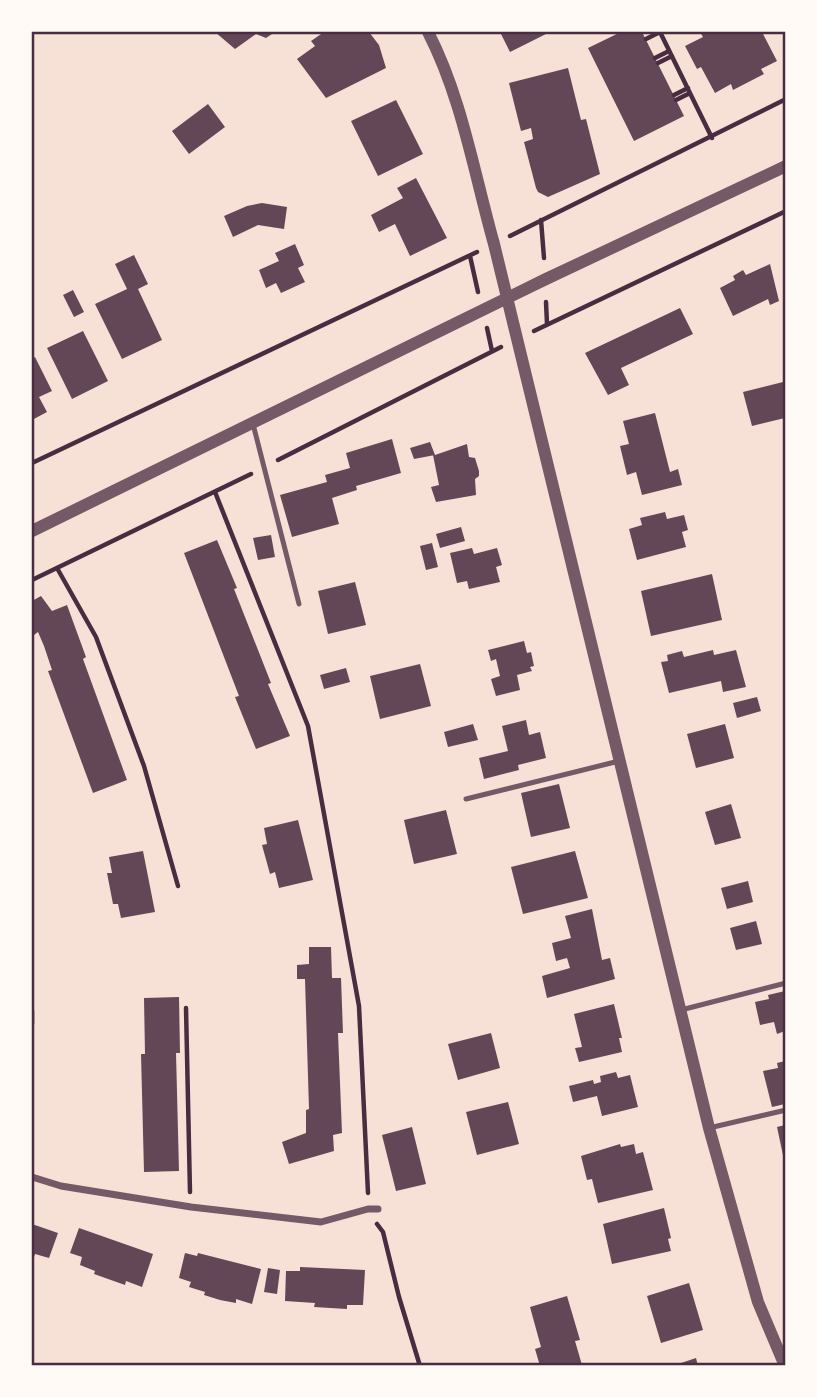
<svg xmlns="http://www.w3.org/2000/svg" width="817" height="1397" viewBox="0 0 817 1397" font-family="Mulish,sans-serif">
<rect width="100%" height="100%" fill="#f7e1d7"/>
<path fill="#644757" d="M215 32H275L266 38 256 34 235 49Z
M324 32H369L379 45 386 68 326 98 297 59 315 46 311 41Z
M500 32H550L510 52Z
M621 32H642L684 116 634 141 588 48Z
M700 32H762L777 61 761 69 764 74 733 90 731 84 715 93 701 67 697 69 685 46 703 37Z
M568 68 581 120 586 119 600 174 548 197 538 192 536 188 524 142 533 139 531 128 521 131 509 83Z
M396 100 423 154 378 176 351 121Z
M208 104 225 127 189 154 172 131Z
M416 178 447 238 410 256 395 224 379 232 371 215 403 198 397 188Z
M262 203 287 207 284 229 258 225 233 237 224 216 247 206Z
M295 244 304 265 298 268 305 282 281 293 276 283 266 288 259 270 279 261 275 253Z
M134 255 148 284 138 289 162 340 122 359 95 304 127 289 115 264Z
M770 264 779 301 770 305 768 299 733 316 720 288 735 280 733 276 743 270 746 275Z
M73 290 84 312 74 317 63 295Z
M680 308 693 334 621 368 629 385 608 395 585 353Z
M83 331 108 381 72 399 47 348Z
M35 357 52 391 39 397 47 412 32 420V359Z
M783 382 785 418 752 426 743 392Z
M655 413 670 472 678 469 682 485 642 495 636 472 627 475 620 446 629 444 623 421Z
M392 439 401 473 356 486 357 490 332 498 339 524 292 537 280 495 327 482 325 475 350 468 346 453Z
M430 442 435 455 467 444 469 457 475 458 479 471V476L475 479 476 495 436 502 431 487 439 485 433 455H435L414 459 410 448Z
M665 512 667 519 684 515 688 530 682 532 686 547 637 560 629 529 642 525 640 518Z
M461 527 465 541 440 548 436 534Z
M271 535 275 557 258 560 253 538Z
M217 540 237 588 234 589 271 683 268 684 290 736 256 749 235 697 239 696 184 553Z
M432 543 438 567 426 570 420 546Z
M472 548 474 554 497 548 502 565 496 567 500 582 469 589 467 581 457 583 450 553Z
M712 574 722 620 651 636 641 591Z
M355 582 366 625 328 634 318 591Z
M41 596 52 611 67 605 86 657 83 659 127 780 93 793 48 671 52 670 44 646 38 632 34 635 32 630V601Z
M524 641 527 653 531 652 534 666 530 667 532 671 517 675 520 690 496 696 491 679 500 676 496 659 491 661 488 650Z
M713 650 714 655 736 650 746 687 723 692 721 681 669 693 661 662 668 661 667 655 682 651 684 657Z
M420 664 431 706 380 719 370 676Z
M346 668 350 682 324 689 320 675Z
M757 697 761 711 737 718 733 703Z
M526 720 529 735 540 732 546 758 518 765 519 770 484 779 479 758 508 751 502 726Z
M473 724 478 740 448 747 444 732Z
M725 724 734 758 696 768 687 734Z
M559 784 570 828 531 837 521 793Z
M731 804 741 838 715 845 705 812Z
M446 810 457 854 414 864 404 820Z
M298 820 313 880 279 888 275 872 270 874 262 845 267 844 264 828Z
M143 851 155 912 121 918 118 904H113L107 873H112L109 857Z
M575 851 588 898 523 914 511 867Z
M748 881 753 902 727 909 721 888Z
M592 909 602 960 610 958 615 979 547 998 542 976 570 968 567 958 556 961 552 943 571 938 565 916Z
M756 921 762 944 736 950 730 928Z
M309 947H331L332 978H341L343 1033H338L342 1133 333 1135 334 1151 289 1164 282 1142 306 1133V1110L309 1109 305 979H297V965L309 964Z
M785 991V1031L777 1034 774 1022 760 1025 755 1002 769 999 768 995Z
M179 997 180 1053H176L179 1171 144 1172 141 1054H145L144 998Z
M614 1004 622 1038H619L622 1052 579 1062 575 1048 582 1047 574 1014Z
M491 1033 500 1068 458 1080 448 1044Z
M785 1061V1104L772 1107 763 1071 778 1068 777 1063Z
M616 1072 618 1078 630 1075 638 1107 602 1116 597 1096 573 1102 569 1086 593 1080 594 1084 601 1082 600 1076Z
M508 1102 519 1144 477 1155 466 1112Z
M785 1125V1160H784L777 1127Z
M412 1127 426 1184 396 1191 382 1135Z
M620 1144 621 1147 634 1144 636 1154 643 1152 653 1190 598 1203 592 1179 587 1180 581 1156Z
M664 1208 671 1238 668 1239 671 1251 612 1264 603 1224Z
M32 1224 58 1233 49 1258 35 1254 32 1263Z
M79 1228 153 1254 142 1287 126 1281 125 1285 94 1274 95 1271 80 1265 82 1257 70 1253Z
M185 1253 197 1256 198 1253 261 1269 252 1304 236 1299V1303L220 1300 204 1295 205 1292 189 1287 191 1282 179 1278Z
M300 1267 365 1270 363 1305H347V1309L314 1307 315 1303 285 1301 286 1271H300Z
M268 1268 280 1270 277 1294 264 1292Z
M689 1283 703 1330 661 1343 647 1296Z
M567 1296 580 1340 575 1341 582 1365 540 1366 535 1349 541 1347 530 1307Z
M696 1358 698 1366H675V1365Z"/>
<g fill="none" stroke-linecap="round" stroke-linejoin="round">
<path stroke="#4a2c40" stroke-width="4.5" d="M646 39 660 32 712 138
M655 58 669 51
M658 63 672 56
M674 95 688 88
M676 100 690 93
M541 220 544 258
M510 236 786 99
M470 256 478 292
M546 302 547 324
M487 328 492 351
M534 331 786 211
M278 460 501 347
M32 463 477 252
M215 492 308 726 359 1006 368 1193
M57 568 96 637 144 766 178 886
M32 580 251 474
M186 1008 190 1192
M32 1024V1011
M377 1224 383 1232 399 1297 420 1366"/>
<path stroke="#755966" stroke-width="5" d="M253 424 299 604
M466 799 619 761
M681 1010 786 983
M709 1128 786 1110"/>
<path stroke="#755966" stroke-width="7" d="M32 1177 61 1186 191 1207 321 1222 368 1209H378"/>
<path stroke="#755966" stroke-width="12" d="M428 32C462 98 474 173 494 244L709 1128 758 1302 785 1366
M32 531 546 279 786 166"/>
</g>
<rect width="817" height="1397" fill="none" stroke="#fffaf5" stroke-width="66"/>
<rect x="33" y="33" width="751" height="1331" fill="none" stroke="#4a2c40" stroke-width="2.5"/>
</svg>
